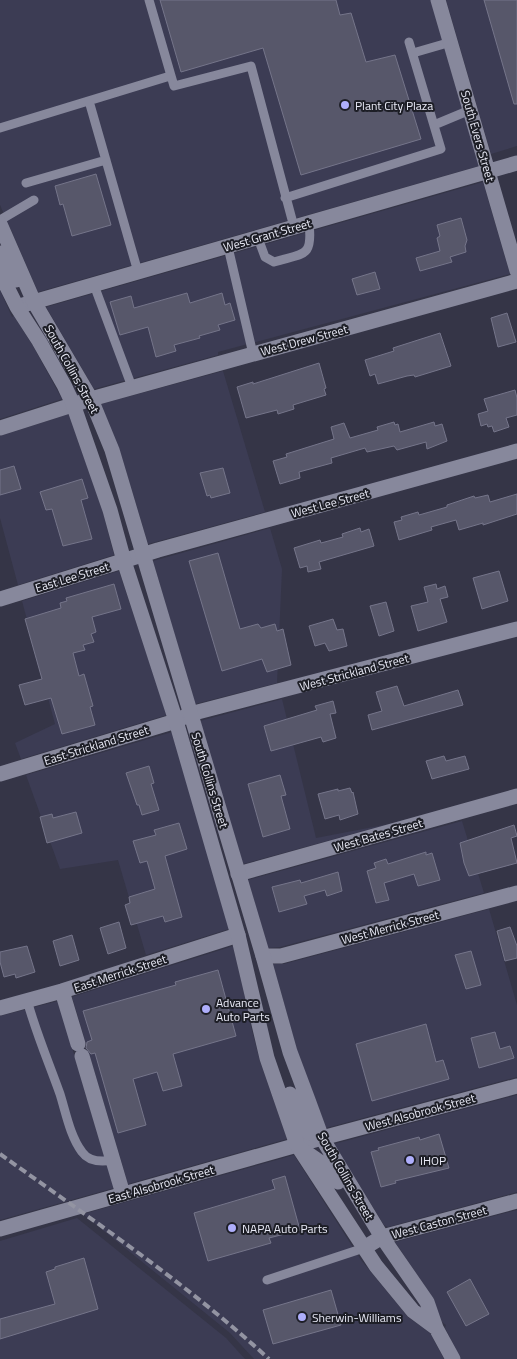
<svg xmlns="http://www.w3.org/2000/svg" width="517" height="1359" viewBox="0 0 517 1359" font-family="'Titillium Web',sans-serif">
<rect width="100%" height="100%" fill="#353547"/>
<path fill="#3c3c54" d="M0 0H431L479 166 38 292 0 205Z
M446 0H517V146L491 154Z
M483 182 510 274 218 352V355L94 389 46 307Z
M0 290 12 317 14 316 33 346 62 399 0 419Z
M223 371 265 512 148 544 119 448 101 404Z
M69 414 103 512 114 555 18 585 0 518V436Z
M270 528 282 569 277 683 195 704 153 561Z
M119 571 167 715 21 759 15 743 55 724 22 601Z
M282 699 316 838 389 824 243 864 200 721Z
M172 732 229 929 146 955 118 860 60 869 26 775Z
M462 821 484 893 280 947 268 948 248 880Z
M489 909 517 1005V1077L326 1128 297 1050 273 964H284Z
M233 946 251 1022 250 1023 260 1061 287 1139 128 1184 72 997Z
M58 1001 114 1188 0 1220V1016Z
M517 1095V1192L388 1227 384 1225 334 1144Z
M294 1155 361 1260 408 1317 430 1333 444 1359H254L230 1333 83 1214Z
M517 1210V1359H461L445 1328 446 1325 442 1322 433 1298 395 1242Z
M77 1218 226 1338 245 1359H0V1241Z"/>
<path fill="#57576a" stroke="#75758a" d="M160 0H336L340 15 351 13 366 62 395 55 421 139 301 175 263 48 181 72Z
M484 0H517V104H514Z
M96 174 111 225 72 236 63 204 60 205 55 186Z
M461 218 467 240 465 246 466 252 450 257 452 262 420 271 416 258 440 251 437 238 440 236 437 225Z
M375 272 380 289 357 295 352 279Z
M187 293 190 303 222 293 225 305 230 303 235 320 218 325 220 330 199 336 200 338 174 345 176 351 156 357 148 327 120 335 110 302 131 296 134 308Z
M507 313 516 342 498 347 491 318Z
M440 333 451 366 415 377 414 375 407 376 378 384 375 374 370 376 365 360 394 351 393 348Z
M319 363 326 388 324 389 326 395 293 405 294 409 278 414 277 410 246 418 237 387 253 382V384Z
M515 390 517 398V415L506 418 509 427 494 432 492 426 488 427 487 424 481 426 478 414 488 411 484 399Z
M394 422 395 425 398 424 400 432 434 422 435 426 442 424 447 441 427 449 426 442 397 450 394 446 367 452 365 448 331 458 332 463 299 472 300 478 280 484 273 461 287 457 286 454 334 439 331 427 344 423 350 438 378 430 377 427Z
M14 466 21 489 0 495V470Z
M223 468 230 493 211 498 210 495 207 496 200 473Z
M82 479 88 498 81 500 92 539 63 546 52 509 46 510 40 492Z
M517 494V514L483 525V523L459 530 456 520 431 527 432 530 399 540 394 522 402 520 401 517 418 512 419 515 447 507V505L474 496 475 498 488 495 490 502Z
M360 528 361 532 369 529 374 546 319 562 321 569 308 572 307 566 300 568 294 548 320 540 321 543 343 537 342 534Z
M218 553 240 629 258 624 261 628 275 624 277 631 283 629 291 665 267 672 262 659 222 671 189 561Z
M499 571 508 601 482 609 473 578Z
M114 584 121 609 92 617 96 632 91 634 94 642 83 645 85 650 73 653 79 676 84 674 93 706 90 707 95 725 62 734 51 698 25 705 19 685 42 679 25 619 61 608 60 603 67 601 66 598Z
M436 584 437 589 445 586 448 597 440 599 447 622 418 631 411 606 428 602 424 587Z
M386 602 394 631 379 636 370 606Z
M333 619 337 630 343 629 347 646 329 651 325 643 315 646 309 626Z
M397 686 404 706 458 690 463 705 372 730 368 715 382 711 376 692Z
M333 701 336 713 330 714 336 738 323 742 321 737 271 751 264 726 317 710 315 706Z
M444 756 446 761 465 756 469 769 432 779 426 761Z
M149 766 154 783 151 784 159 810 142 815 139 805H137L126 773Z
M280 775 286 795 281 796 290 829 263 837 248 784Z
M350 788 352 793 353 792 358 814 340 820 339 815 325 819 318 794 338 789V791Z
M76 812 82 833 47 843 40 817 52 814 53 818Z
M179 823 187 849 165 856 182 917 165 922 163 916 131 925 125 905 130 903 129 897 155 889 147 861 140 863 133 841 156 835 154 830Z
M514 825 517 836 511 838 517 863 469 876 464 863 460 843Z
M426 852V855L432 853 440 880 418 886 414 874 384 883 389 900 376 903 367 871 376 868 374 863 386 859 388 864Z
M338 872 342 891 327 896 325 890 304 896 307 904 279 912 272 887 300 880 301 883Z
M119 922 126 948 108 954 100 928Z
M510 927 517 946V958L505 961 497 931Z
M72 935 79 960 60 966 53 941Z
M27 946 35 972 16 978 15 974 4 977 0 962V952Z
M471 951 481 985 466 989 455 955Z
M218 970 236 1036 173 1054 182 1086 163 1091 157 1072 133 1079 146 1125 118 1133 95 1053 91 1054 86 1048 87 1042 92 1040 83 1011 176 985 175 982Z
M426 1024 436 1062 443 1060 449 1079 372 1101 356 1044Z
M495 1032 500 1049 510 1046 514 1058 479 1068 471 1038Z
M439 1134 449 1168 395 1181 396 1183 381 1187 371 1152 379 1150 378 1148 419 1137 420 1140Z
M285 1176 300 1230 269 1238 271 1243 208 1261 194 1213 275 1189 272 1180Z
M84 1258 98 1309 0 1339V1319L55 1304 46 1272 55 1269V1267Z
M470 1279 489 1314 466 1326 447 1292Z
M331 1290 341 1325 273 1344 263 1310Z"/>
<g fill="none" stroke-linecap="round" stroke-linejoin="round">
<path stroke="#87889c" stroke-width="9" d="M149 0 174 86 251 66 294 227
M413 53 451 42
M89 101 138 272
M434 125 470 110
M0 128 170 76
M26 183 106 160
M285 198 441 149 409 42
M0 220 34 200
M258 238 265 257 274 262C304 253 313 258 309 223
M228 247 253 354
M94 285 132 387
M27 1000C36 1033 49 1063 60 1094 66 1113 70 1136 82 1152 89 1162 102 1162 113 1160
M267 1280 364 1248"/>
<path stroke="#87889c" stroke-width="15" d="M0 428 91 399 517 281
M0 599 158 550 517 451
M0 774 176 721 190 714 517 629
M238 874 517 796
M263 956H281L517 893
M62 991 78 1044
M0 1008 62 991 238 935
M82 1056 123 1194
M364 1248 382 1237 517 1201"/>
<path stroke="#87889c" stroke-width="15" d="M438 0 517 271
M23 305 517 163
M0 1229 322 1138 517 1086"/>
<path stroke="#87889c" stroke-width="15" d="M0 224 34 302 91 399 112 450 263 956 290 1052 308 1100 322 1138 382 1237 427 1302 436 1328 453 1359
M0 253 16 280
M0 273 17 307 39 341 64 385 73 404 110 510 124 561 176 721 238 935 267 1058 297 1145 376 1266 413 1311 436 1328
M290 1094 296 1110 308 1132 322 1138
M304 1151 330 1169 338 1182"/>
<path stroke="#9394a2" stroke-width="4" stroke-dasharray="8 4" stroke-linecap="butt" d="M0 1154C91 1219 186 1283 269 1359"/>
</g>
<g fill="#aeaefb" stroke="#1d1e26" stroke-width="2">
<circle cx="345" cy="105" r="5"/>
<circle cx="206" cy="1009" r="5"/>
<circle cx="410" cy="1160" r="5"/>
<circle cx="232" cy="1228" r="5"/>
<circle cx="302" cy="1317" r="5"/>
</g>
<g text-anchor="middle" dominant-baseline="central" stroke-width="4" stroke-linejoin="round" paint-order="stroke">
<g font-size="12" fill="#eaebf7" stroke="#1d1e26" text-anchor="start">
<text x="355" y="105">Plant City Plaza</text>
<text x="216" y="1002">Advance<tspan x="216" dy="14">Auto Parts</tspan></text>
<text x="420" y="1160">IHOP</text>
<text x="242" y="1228">NAPA Auto Parts</text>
<text x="312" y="1317">Sherwin-Williams</text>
</g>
<g font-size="12" fill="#eaebf7" stroke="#1d1e26">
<text transform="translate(478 136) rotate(74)">South Evers Street</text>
<text transform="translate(267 235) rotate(-16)">West Grant Street</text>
<text transform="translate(304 340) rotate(-15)">West Drew Street</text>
<text transform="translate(72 369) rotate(61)">South Collins Street</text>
<text transform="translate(330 503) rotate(-15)">West Lee Street</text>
<text transform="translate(72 577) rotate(-17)">East Lee Street</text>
<text transform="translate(354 672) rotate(-15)">West Strickland Street</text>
<text transform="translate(96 745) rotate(-17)">East Strickland Street</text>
<text transform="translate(210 780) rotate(73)">South Collins Street</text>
<text transform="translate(378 835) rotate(-16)">West Bates Street</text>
<text transform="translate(390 927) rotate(-15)">West Merrick Street</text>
<text transform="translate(120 973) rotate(-18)">East Merrick Street</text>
<text transform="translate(420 1112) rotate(-15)">West Alsobrook Street</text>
<text transform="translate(346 1176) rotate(60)">South Collins Street</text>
<text transform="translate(161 1184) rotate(-16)">East Alsobrook Street</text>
<text transform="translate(439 1222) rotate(-15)">West Caston Street</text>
</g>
</g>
</svg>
